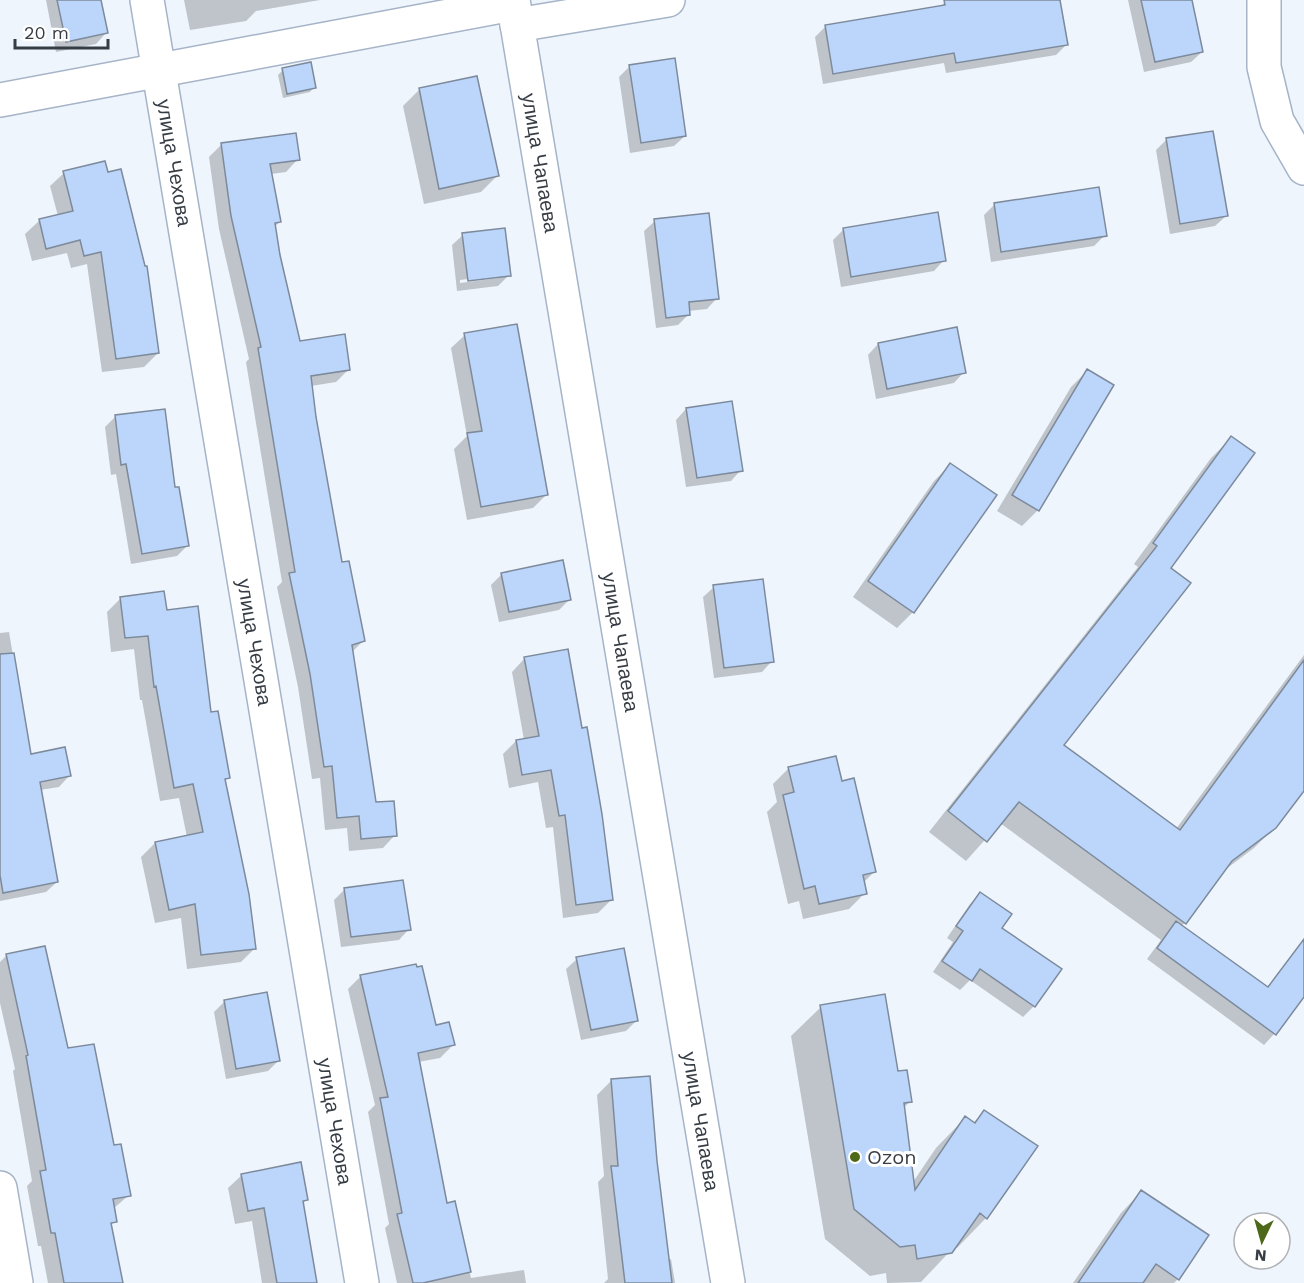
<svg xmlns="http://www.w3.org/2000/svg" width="1304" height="1283" viewBox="0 0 1304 1283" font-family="'Work Sans',sans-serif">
<rect width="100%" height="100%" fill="#eff5fd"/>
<path fill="#0003" fill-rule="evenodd" d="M46 0H100L106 33 96 44 56 52Z
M184 0H320L256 11 246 21 190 30Z
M956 0H1059L1067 44 1056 55 946 73 944 63 823 84 815 37 825 27 940 7 945 2Z
M1128 0H1190L1202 52 1191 62 1144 72Z
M630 66 685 136 674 146 630 153 619 77Z
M283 70 314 87 310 92 283 98 278 75Z
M419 90 497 176 481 192 424 204 403 106Z
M1166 140 1226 216 1215 226 1170 234 1156 150Z
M221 145 298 159 286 172 271 174 280 222 274 227 299 343 349 369 336 382 311 386 341 564 363 641 352 652 375 804 395 835 383 848 349 851 347 828 325 830 320 778 312 779 298 687 277 587 282 582 246 362 249 359 219 229 209 157Z
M64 173 158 353 144 367 102 372 87 264 71 268 67 253 32 261 25 234 39 221 58 216 50 186Z
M994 205 1105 235 1094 246 991 262 984 215Z
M655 221 717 298 707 309 688 311 689 314 678 325 656 328 644 231Z
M844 229 944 260 934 271 841 287 833 240Z
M463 235 509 275 498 286 457 291 452 245ZM499 275V278L460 283V280Z
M465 335 547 494 533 508 467 520 454 449 467 436 451 348Z
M878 344 964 372 954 383 876 399 868 355Z
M1087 371 1038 510 1022 526 997 511 1071 387Z
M686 409 741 470 731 481 686 487 676 420Z
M116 416 173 489 188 545 177 556 131 564 116 474 111 475 105 427Z
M1231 438 1169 568 1062 745 1176 829 1304 655V788L1275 827 1254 848 1222 872 1182 926 1267 988 1304 939V994L1274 1034 1264 1045 1147 959 1161 940 1000 823 966 861 929 832 1138 567 1134 564 1211 458Z
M950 465 995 496 913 612 897 628 853 597 934 481Z
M502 574 569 600 559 610 499 622 491 585Z
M714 587 772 661 762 672 714 678 703 597Z
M121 598 165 611 210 714 228 777 224 781 255 948 241 962 187 969 181 918 155 923 141 857 155 843 187 837 179 798 160 801 142 700H140L134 649 111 652 107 612Z
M9 632 30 755 69 776 59 787 40 790 57 882 46 892 0 901V633Z
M525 658 611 900 598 913 563 918 553 827 546 828 538 782 509 788 503 754 516 741 524 740 512 672Z
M789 768 841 783 874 872 863 883 865 893 849 909 803 919 799 901 788 904 767 812 777 802 773 784Z
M344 890 409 929 399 940 341 947 334 900Z
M981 894 1000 929 1060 969 1034 1006 1023 1017 970 980 960 990 933 972 953 942 947 938 970 904Z
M6 956 66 1050 112 1147 129 1195 113 1209 115 1221 110 1226 121 1283H48L41 1246H38L27 1186 32 1181 13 1071 15 1069 0 1003V962Z
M577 959 637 1020 626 1031 581 1040 566 969Z
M361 976 435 1027 453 1045 440 1058 418 1062 446 1205 454 1203 471 1278 524 1270 526 1283H397L385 1228 389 1224 368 1112 375 1105 348 989Z
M266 994 279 1060 268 1071 226 1079 214 1012 224 1002Z
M821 1007 897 1073 910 1101 903 1109 913 1182 936 1148 965 1118 973 1123 984 1112 986 1218 957 1248 955 1246 921 1282 887 1283 886 1273 870 1276 825 1239 791 1036Z
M611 1081 656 1161 668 1260 671 1259 675 1283H604L608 1279 598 1182 604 1176 597 1095Z
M242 1175 307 1199 302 1204 315 1283H262L252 1221 235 1224 228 1188Z
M1141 1192 1178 1279 1174 1283H1073L1121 1213Z"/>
<path fill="#bcd6fb" stroke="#7c8a9c" stroke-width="1.5" d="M57 0H101L108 33 66 42Z
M944 0H1060L1068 45 956 63 954 53 833 74 825 25 945 5Z
M1141 0H1192L1203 52 1155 62Z
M675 58 686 136 641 143 629 65Z
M311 62 316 88 287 94 282 68Z
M477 76 499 176 439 189 419 88Z
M1213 131 1228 216 1180 224 1166 138Z
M296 133 300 160 270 164 281 222 275 223 280 255 300 341 345 334 350 370 311 376 316 417 342 562 349 561 365 641 352 645 376 802 394 801 397 836 361 839 359 816 337 818 332 766 324 767 310 674 289 573 295 572 258 348 261 347 231 216 221 143Z
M105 161 108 172 121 169 145 266H147L159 353 116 359 101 252 84 256 80 240 46 249 39 219 73 211 63 171Z
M1099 187 1107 236 1001 252 994 203Z
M938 212 946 261 851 277 843 228Z
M709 213 719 299 689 302 690 315 666 318 654 219Z
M505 228 511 276 468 281 462 233Z
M517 324 548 495 481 507 467 433 482 431 464 333Z
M957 327 966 373 887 389 878 343Z
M1087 369 1114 385 1039 511 1012 495Z
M732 401 743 471 697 478 686 408Z
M165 409 175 487H179L189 546 142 554 126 464 121 465 115 415Z
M1231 436 1255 453 1171 568 1191 583 1064 745 1180 830 1304 660V791L1276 828 1232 861 1186 924 1019 802 987 842 948 811 1157 546 1153 543Z
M950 463 997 495 914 613 868 581Z
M563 560 571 600 509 612 501 573Z
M763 579 774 662 724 668 713 585Z
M164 591 167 610 198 606 211 712 218 711 230 778 225 779 249 894 256 949 201 955 195 904 169 910 155 842 203 832 193 784 174 788 156 686 154 687 148 636 125 638 120 597Z
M568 649 582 728 587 727 602 814 613 900 576 905 565 815 559 816 551 770 522 775 516 740 539 736 524 657Z
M14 653 31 754 65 747 71 776 40 782 58 882 3 893 0 875V654Z
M836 756 842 781 854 778 876 872 863 875 867 894 819 904 815 886 804 889 783 795 794 792 788 767Z
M403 880 411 930 351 937 344 888Z
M980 892 1012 914 1002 928 1062 969 1035 1007 980 969 972 981 942 961 963 931 956 926Z
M1176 921 1268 987 1304 939V997L1276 1035 1157 948Z
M45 946 68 1048 94 1044 114 1145 121 1144 131 1196 113 1199 117 1222 111 1223 123 1283H64L55 1233H51L40 1171 46 1170 26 1056 28 1055 6 954Z
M624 948 638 1021 591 1030 576 957Z
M416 964 417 967 422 966 436 1025 449 1022 455 1045 418 1053 447 1203 455 1201 471 1272 423 1283H413L397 1214 402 1213 380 1098 388 1097 360 975Z
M267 992 280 1061 236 1069 224 1000Z
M885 994 898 1071 907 1070 912 1102 904 1103 915 1190 965 1116 975 1123 984 1110 1038 1146 987 1219 980 1213 952 1253 917 1259 915 1245 900 1247 854 1209 820 1005Z
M650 1076 657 1161 672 1283H625L611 1166H618L611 1079Z
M301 1162 308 1200 303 1201 317 1283H277L264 1208 248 1211 241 1174Z
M1141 1190 1209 1235 1179 1280 1156 1264 1143 1283H1078Z"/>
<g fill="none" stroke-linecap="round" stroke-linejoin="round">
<g stroke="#a6b4c8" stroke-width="36">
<g id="minor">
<path id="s1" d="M147 0 362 1283"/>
<path id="s2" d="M513 0 728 1283"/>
<path d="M1264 0V67L1277 121 1304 168"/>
<path d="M517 25 668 0"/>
<path d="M0 100 513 4"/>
<path d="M0 1188 16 1283"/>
</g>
</g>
<use href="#minor" stroke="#fff" stroke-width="33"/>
</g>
<circle fill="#4e6819" stroke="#fff" stroke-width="2" cx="855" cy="1157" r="6"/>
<g text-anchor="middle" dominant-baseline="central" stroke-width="6" stroke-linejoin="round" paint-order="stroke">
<g font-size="20" fill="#373d45" stroke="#fff">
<text stroke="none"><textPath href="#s1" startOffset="165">улица Чехова</textPath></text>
<text stroke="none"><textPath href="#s2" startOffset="165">улица Чапаева</textPath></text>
<text stroke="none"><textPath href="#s1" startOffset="651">улица Чехова</textPath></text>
<text stroke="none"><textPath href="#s2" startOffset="651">улица Чапаева</textPath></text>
<text stroke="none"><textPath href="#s1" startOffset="1137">улица Чехова</textPath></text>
<text stroke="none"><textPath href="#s2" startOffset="1137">улица Чапаева</textPath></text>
</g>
<g font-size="20" fill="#373d45" stroke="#fff" text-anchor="start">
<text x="867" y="1157">Ozon</text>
</g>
</g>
<g transform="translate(1262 1241) rotate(185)"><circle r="28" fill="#ffffff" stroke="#afb1b5" stroke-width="1.5"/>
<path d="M0-4.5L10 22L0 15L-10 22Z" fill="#4e6819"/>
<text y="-9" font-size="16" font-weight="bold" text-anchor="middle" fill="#373d45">N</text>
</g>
<path d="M15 39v9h93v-9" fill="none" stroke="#373d45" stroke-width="3"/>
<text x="24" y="39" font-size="18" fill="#373d45" stroke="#ffffff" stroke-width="4.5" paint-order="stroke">20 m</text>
</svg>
